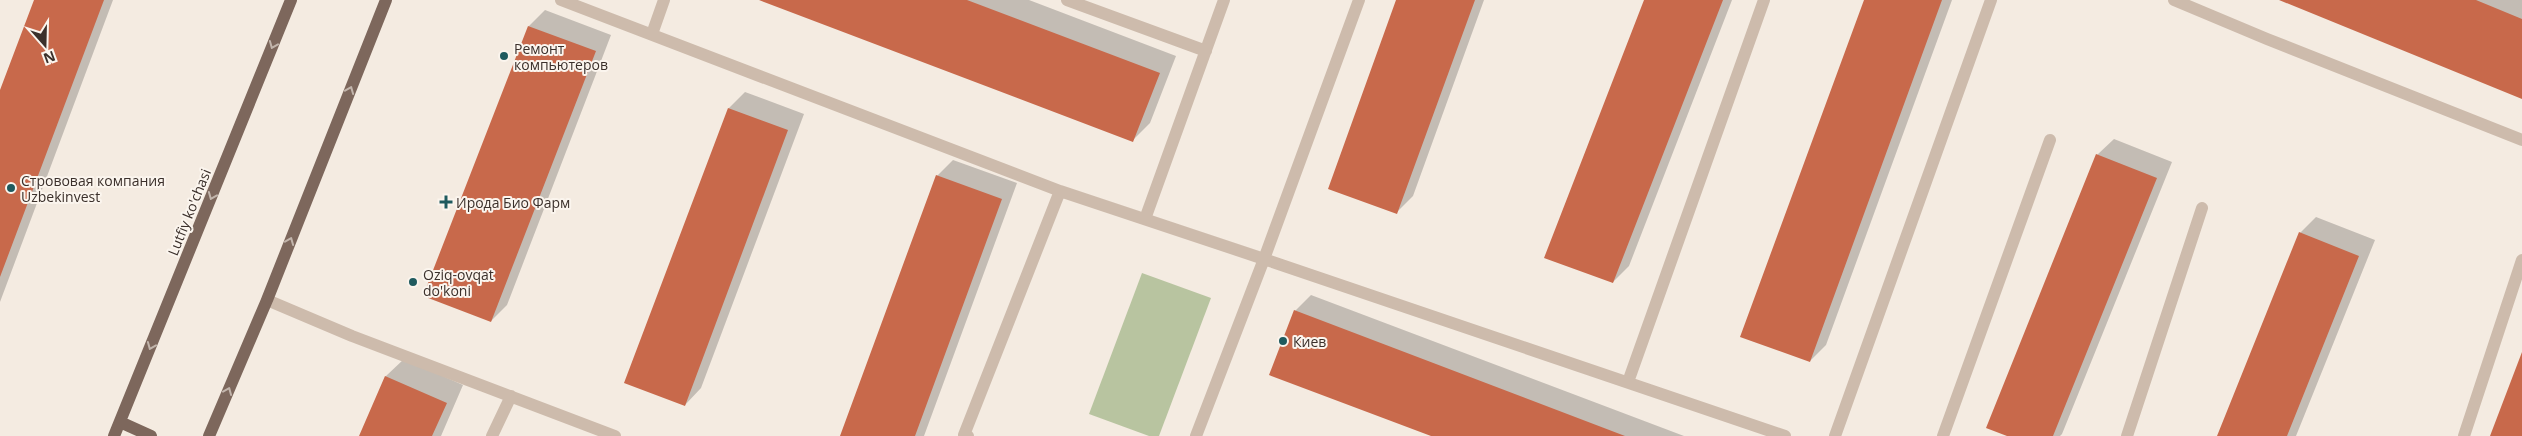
<svg xmlns="http://www.w3.org/2000/svg" width="2522" height="436" viewBox="0 0 2522 436" font-family="'Open Sans',sans-serif">
<rect width="100%" height="100%" fill="#f4ebe1"/>
<path fill="#b8c4a0" d="M1142 273 1211 298 1159 436H1149L1089 414Z"/>
<path fill="#0003" d="M35 0H113L0 302V94Z
M762 0H1029L1176 56 1150 123 1133 140Z
M1398 0H1484L1413 196 1397 212Z
M1645 0H1732L1629 266 1613 282Z
M1865 0H1952L1826 345 1810 361Z
M2282 0H2522V97Z
M545 10 611 35 507 305 491 321 425 295 529 26Z
M745 92 804 114 701 388 685 405 626 383 729 108Z
M2114 139 2172 162 2062 434 2060 436H2011L2097 155Z
M953 160 1017 183 924 436H841L937 176Z
M2316 217 2375 240 2296 436H2218L2300 233Z
M1311 295 1684 436H1434L1295 311Z
M404 359 463 385 441 436H360L386 376Z"/>
<path fill="#c8694b" d="M34 0H104L0 277V90Z
M759 0H967L1160 73 1133 142Z
M1396 0H1475L1397 214 1328 189Z
M1644 0H1723L1613 283 1544 258Z
M1864 0H1942L1810 362 1740 337Z
M2279 0H2476L2522 19V99Z
M528 26 596 51 491 322 423 296Z
M728 108 788 130 685 406 624 383Z
M2096 154 2157 178 2053 436H2007L1986 428Z
M936 175 1002 199 915 436H840Z
M2299 232 2359 256 2287 436H2217Z
M1294 310 1625 436H1431L1269 375Z
M2522 352V436H2490Z
M385 376 447 403 432 436H359Z"/>
<g fill="none" stroke-linecap="round" stroke-linejoin="round">
<path stroke="#cdbbac" stroke-width="12" d="M561 0 1060 191 1264 259 1196 436
M1067 0 1206 51
M1359 0 1264 259 1785 436
M2174 0 2267 39 2522 140
M652 34 664 0
M1145 219 1224 0
M267 300 352 336 615 436
M1628 382 1764 0
M492 436 511 396
M968 436 964 435 1060 191
M1835 436 1991 0
M1943 436 2050 140
M2127 436 2202 208
M2464 436 2522 260"/>
<path stroke="#7d675c" stroke-width="12" d="M120 422 151 436
M114 436 291 0
M209 436 267 300 386 0"/>
</g>
<defs><path id="oneway-chevron" d="M-2-3.5L2.5 0L-2 3.5" fill="none" stroke-width="1.6" stroke-linecap="round" stroke-linejoin="round" transform="scale(1.25)"/></defs>
<g stroke="#c2b5ac">
<use href="#oneway-chevron" transform="translate(273 45) rotate(112)"/>
<use href="#oneway-chevron" transform="translate(350 90) rotate(-68)"/>
<use href="#oneway-chevron" transform="translate(212 196) rotate(112)"/>
<use href="#oneway-chevron" transform="translate(290 241) rotate(-68)"/>
<use href="#oneway-chevron" transform="translate(151 346) rotate(112)"/>
<use href="#oneway-chevron" transform="translate(228 391) rotate(-67)"/>
</g>
<g fill="#1f5a5e" stroke="#fbf5ee" stroke-width="2">
<circle cx="504" cy="56" r="5"/>
<circle cx="11" cy="188" r="5"/>
<path d="M443.5 194.5h5v5h5v5h-5v5h-5v-5h-5v-5h5z"/>
<circle cx="413" cy="282" r="5"/>
<circle cx="1283" cy="341" r="5"/>
</g>
<g text-anchor="middle" dominant-baseline="central" stroke-width="4" stroke-linejoin="round" paint-order="stroke">
<g font-size="14" fill="#3b302b" stroke="#fbf5ee" text-anchor="start">
<text x="514" y="48">Ремонт<tspan x="514" dy="16">компьютеров</tspan></text>
<text x="21" y="180">Стрововая компания<tspan x="21" dy="16">Uzbekinvest</tspan></text>
<text x="456" y="202">Ирода Био Фарм</text>
<text x="423" y="274">Oziq-ovqat<tspan x="423" dy="16">do'koni</tspan></text>
<text x="1293" y="341">Киев</text>
</g>
<g font-size="14" fill="#3b302b" stroke="#fbf5ee">
<text transform="translate(189 212) rotate(-68)">Lutfiy ko'chasi</text>
</g>
</g>
<g transform="translate(45 45) rotate(160)" stroke="#fbf5ee" stroke-width="4" paint-order="stroke">
<path d="M0-4L9 19L0 12L-9 19Z" fill="#3b302b"/>
<text y="-8" font-size="14" font-weight="bold" text-anchor="middle" fill="#3b302b">N</text>
</g>
</svg>
